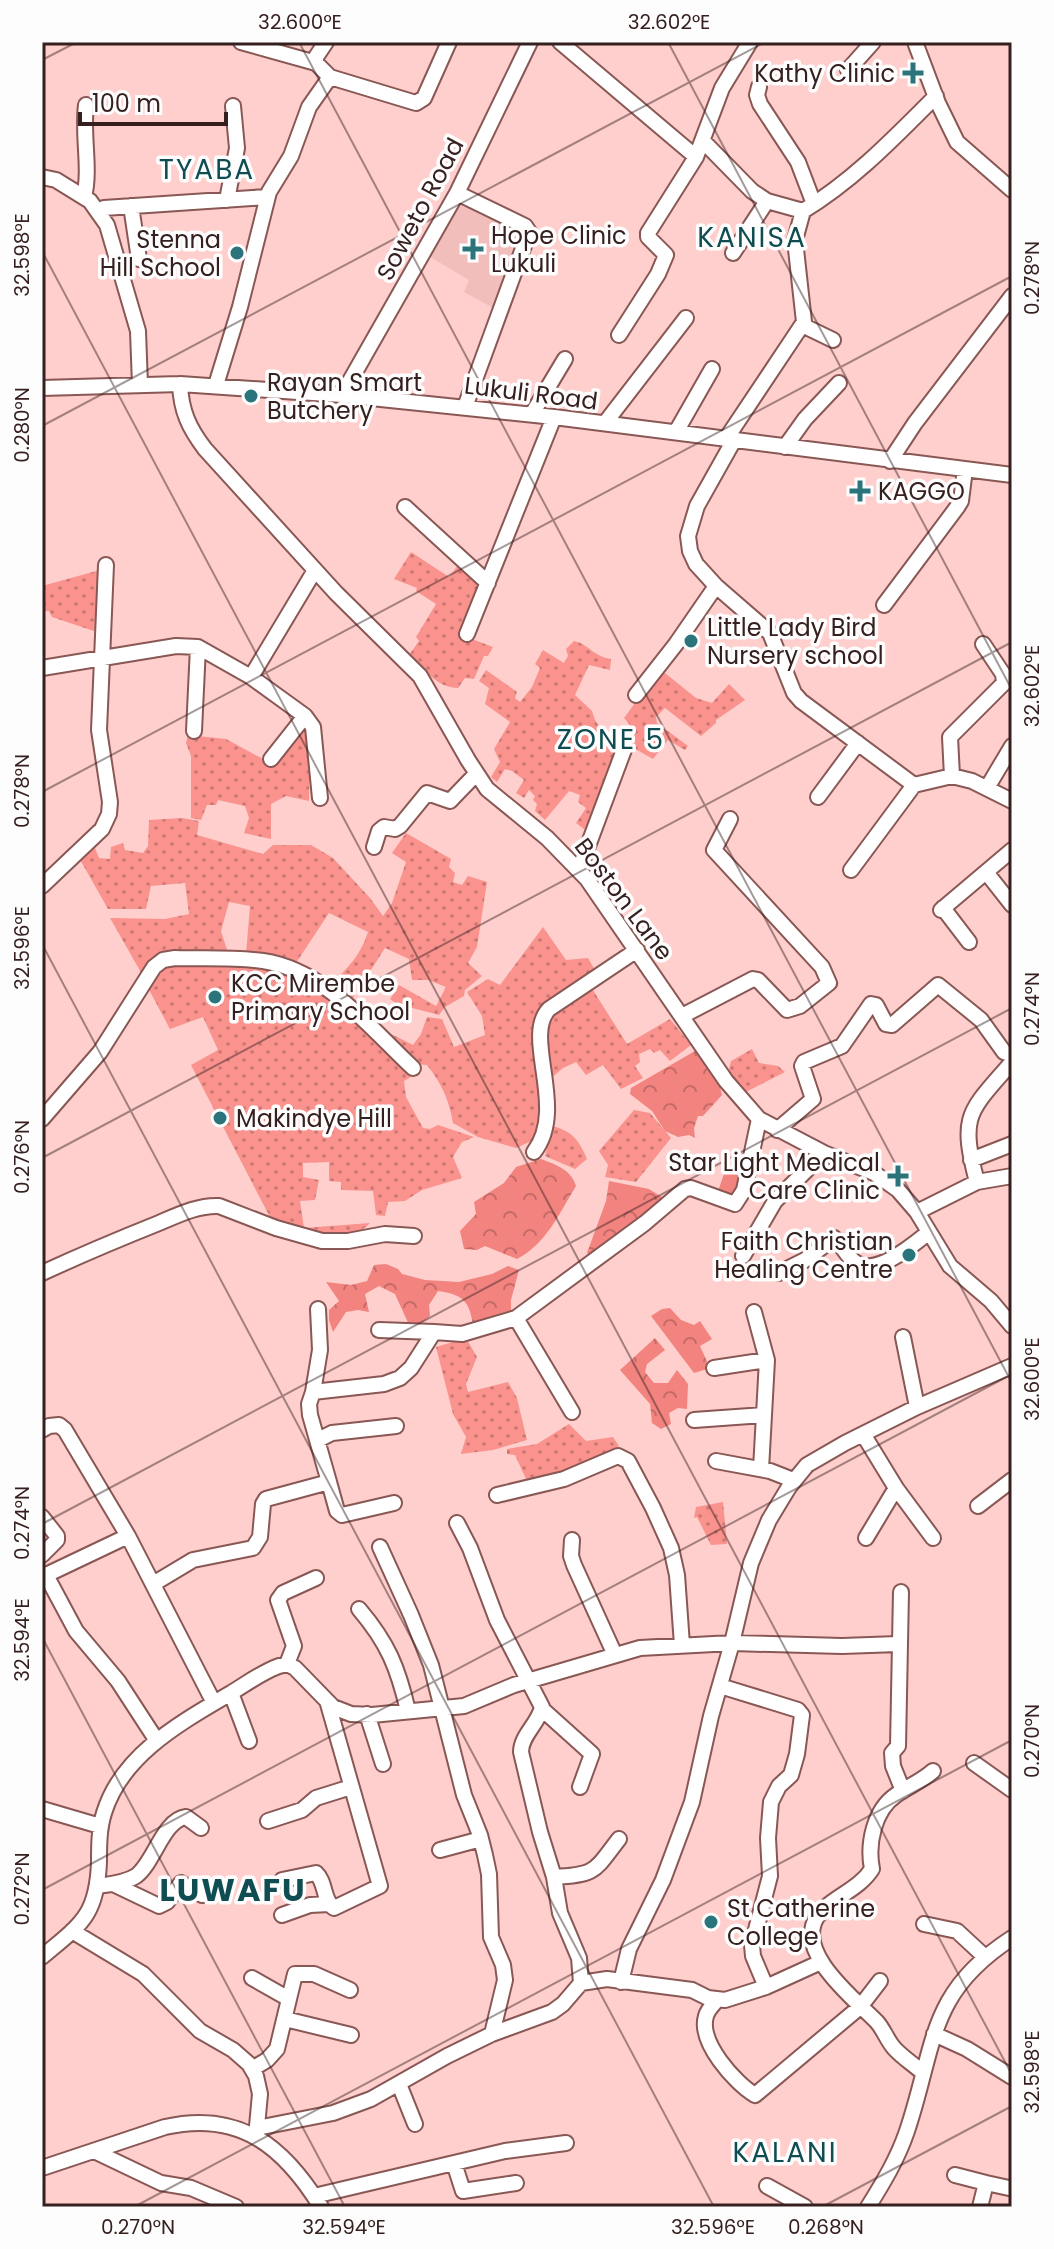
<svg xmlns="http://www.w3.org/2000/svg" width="1054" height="2249" viewBox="0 0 1054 2249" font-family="Poppins,sans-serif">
<defs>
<pattern id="grass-dots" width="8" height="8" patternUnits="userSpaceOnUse" patternTransform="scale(2)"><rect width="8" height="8" fill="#fa938e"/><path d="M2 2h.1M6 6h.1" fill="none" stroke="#cb7873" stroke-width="1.8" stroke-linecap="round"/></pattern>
<pattern id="forest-crowns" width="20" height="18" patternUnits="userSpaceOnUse" patternTransform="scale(2)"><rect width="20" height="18" fill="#f2837f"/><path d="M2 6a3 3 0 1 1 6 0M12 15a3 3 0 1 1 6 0" fill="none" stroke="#c56b67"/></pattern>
</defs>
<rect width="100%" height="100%" fill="#fecfcc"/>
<path fill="#f2bebb" d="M457 203 464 204 517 230 520 236 493 308 464 292 469 280 427 255Z"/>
<path fill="url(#grass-dots)" d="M411 552 449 577 459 564 485 587 469 638 493 647 488 656H484L474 679 465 678 458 688C437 688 423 668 409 655L419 641 416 637 436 604 416 591 417 588 394 579Z
M100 570 97 632 52 617 49 611H42V586Z
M574 641C589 644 592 656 611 659L610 670 589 665 575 695 592 711 595 720 608 740 618 750 588 832 576 823 586 808 578 802 580 795 569 791 545 820 535 811 537 804 533 800 535 796 529 790 524 798 516 793 524 780 512 771 505 769 497 782 491 777 500 762 494 749 510 722 485 704 489 688 479 681 486 670 517 692 515 698 520 702 532 687 540 668 535 664 543 650 564 663 568 656 566 649Z
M660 669 696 698 712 703 729 684 745 700 716 720V723L701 736 665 708 656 717 657 723 688 746 685 750 668 740 653 759 623 742 630 725 624 718Z
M304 727 310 732 309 801 286 796 271 804V839L244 833 249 818 245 806 218 800 216 805H207L201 820 191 818V756L186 743 188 735 226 739 272 764Z
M182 818 199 821 197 835 263 854 273 845H311L333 858 370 898 383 916 392 903 406 862 392 853 406 833 451 859 449 867 455 873 453 882 462 885 468 876 487 882 477 947 468 963 482 976 465 990 464 996 445 1007 439 1015 397 1004 390 999 399 985 436 1006 446 987 428 980H412L409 959 385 948 351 1001 330 984C348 969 361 954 368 932L329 913 294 966 246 954 250 906 229 902 221 931 229 956 176 955 143 976 110 918 165 919 189 914 185 883 151 886 146 909H108L78 856 93 843 99 858 110 859 111 847 123 843 125 850 143 853 148 846 149 820Z
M543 927 566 960 588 958 595 970 537 1011 534 1045 546 1106 536 1139 516 1148 478 1137 453 1123C449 1100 442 1084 427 1065L417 1064 384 1035 391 1034 413 1045 421 1034 427 1017 442 1019 454 1047 485 1035 482 1016 467 992 488 979 500 985Z
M248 963 309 978 416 1074 404 1081 406 1097 423 1128 430 1129 438 1125 474 1137 462 1142 453 1157 462 1178 422 1190 405 1201 388 1202 385 1216 376 1215 373 1191 341 1190V1182L329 1181V1162L303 1163V1177L319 1180 315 1200 300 1201 304 1228 370 1223C344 1250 303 1232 273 1223L191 1065 218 1050 203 1017 170 1029 146 984 164 964Z
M591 987 627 1044 670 1019 691 1045 670 1061 660 1050 654 1053 650 1049 639 1054 640 1062 635 1066 643 1078 621 1089 603 1065 586 1075 576 1062 563 1068 549 1080 545 1049 548 1015Z
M752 1049 759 1063 778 1066 785 1072 744 1093 728 1074 731 1061Z
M634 1110 650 1113 671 1138 636 1182 605 1177 608 1165 599 1151Z
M553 1126C573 1132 579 1140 587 1159L575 1169 545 1156Z
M466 1338 477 1357 466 1384 468 1392 508 1382 517 1398 527 1440 493 1450 461 1454 466 1437 453 1414 436 1347Z
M569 1424 586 1441 613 1437 619 1446 576 1470 527 1481 515 1455 507 1454V1449L537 1444Z
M723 1502 727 1544 711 1545 697 1517 694 1518 696 1507Z"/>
<path fill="url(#forest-crowns)" d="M695 1051 719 1083 722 1095 703 1116H698L694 1128 695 1138 689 1135 678 1137 665 1131 652 1111 630 1094 631 1088Z
M541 1159C556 1165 571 1169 576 1186 559 1214 546 1244 517 1259L485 1246 477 1250 464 1249 460 1231 476 1214 474 1202 504 1183 516 1167Z
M727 1165 743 1171 733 1210 714 1203Z
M609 1181 649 1189 665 1199 591 1257 587 1253 606 1201Z
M386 1264 398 1269 402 1274 425 1280 459 1282 492 1274 508 1266 519 1270 511 1300V1315L474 1331C470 1304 467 1295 438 1291L429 1305 430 1316 423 1322 409 1325 395 1294 379 1286 365 1294 369 1312 358 1310 346 1312 333 1332 329 1320V1310L339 1301 326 1282 351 1285 367 1281 374 1265Z
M670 1308 681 1320 694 1325 700 1321 712 1339 700 1346 710 1368 694 1373 651 1316 662 1309Z
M655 1338 665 1350 647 1364 645 1372 654 1383H668L677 1370 688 1384 687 1409 678 1408 669 1413 671 1424 661 1429 652 1423 650 1404 620 1370Z"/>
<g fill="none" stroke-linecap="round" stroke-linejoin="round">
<g stroke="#895754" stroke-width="18">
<path id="minor" d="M241 42 316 63
M326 42 316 57V63L330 77 416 103 424 98 449 42
M560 42 696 157
M915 42 938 103 957 142 1012 190
M848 70 873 42
M759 87 757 95 760 104 798 162 814 204
M703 141 752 191 767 201 803 211
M42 177 56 180 90 201 107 225 138 331 140 385
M457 193 525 226 529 232 465 407
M84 197C91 169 82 135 86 105
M227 200 237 148 233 106
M131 206 139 259
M98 211 104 208 267 197
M733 253 767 201
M802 325 833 340
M619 335 658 274 666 255 648 237V233L696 157 722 88 750 42
M180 384C181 411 189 428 205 449L336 593 420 676 468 760 487 789 547 838 587 879 726 1081 759 1119 824 1153 874 1173 898 1190 917 1212 950 1266 991 1301 1012 1326
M216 385 240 307 269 192 291 156 309 107 330 77
M42 388 180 384 342 395 554 417 1012 475
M342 395 457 193 530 42
M532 414 565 359
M605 423 686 318
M676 432 712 369
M726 439 804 322 795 240 803 211C854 180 894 138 936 96
M734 440 697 506 688 536 690 551 696 564 716 586 770 633 794 693 801 701 914 785 952 776 972 781 1012 801
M785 447 805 419 839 383
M890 461 915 423 1012 296
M405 507 488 583
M884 605 958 506 961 501 965 469
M467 634 554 417
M42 668 176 646 198 647 251 677 315 570
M251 677 305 716 313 727 320 798
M636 695 676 644 716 586
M194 731 198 647
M271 759 305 716
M952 776 950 737 1004 683 1003 674 983 644
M987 788 1012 746
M818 797 858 743
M374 847 379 831 384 827 395 829 400 826 427 793 450 801 476 774
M579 870 625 747
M851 870 914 785
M986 872 1012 905
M42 886 102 829 109 814 110 802 99 730 106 565
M943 908 969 942
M941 910 1012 850
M682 1016 753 979 758 980 787 1010 800 1006 829 983 822 967 714 850 730 819
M42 1119 100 1052 154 967 163 960 175 958C204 959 235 957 263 961 325 970 369 1027 413 1068
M777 1130 813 1099 802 1066 804 1062 842 1046 871 1004 876 1005 886 1024 892 1025 938 985 981 1020 1004 1052 1012 1055
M534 1152C568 1108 522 1037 549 1009L637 950
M971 1160 1012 1144
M977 1182 1012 1176
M917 1212 977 1182C959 1114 969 1112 1012 1062
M743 1256 775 1201 824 1153
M42 1273C81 1255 119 1239 159 1223 178 1215 198 1205 219 1206L276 1228 322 1241H348L385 1234 414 1236
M779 1273 805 1260 834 1238C842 1244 846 1256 855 1262 875 1278 914 1244 929 1232
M754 1312 767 1360 764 1415
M516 1318 572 1412
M379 1330 434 1332
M903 1337 917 1407
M714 1368 767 1360
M313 1392 320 1350 318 1309
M694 1420 764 1415 761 1469
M42 1430 49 1426 59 1425 65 1430 128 1536 214 1703
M863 1434 896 1488 933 1538
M318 1440 332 1433 396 1426
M716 1461 770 1471 793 1480
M329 1482 337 1511 342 1515 394 1503
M497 1495 564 1479 618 1456 628 1461 653 1508 671 1548 677 1575 682 1645
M978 1506 1012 1480
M42 1517 57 1536V1540L42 1555
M866 1538 896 1488
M572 1540 571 1556 574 1565 615 1655
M380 1547 411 1615 431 1665 464 1795 480 1835 485 1855 489 1874 491 1937 503 1965 505 1980 492 2034
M42 1574 46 1575 128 1536
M46 1575 76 1631 118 1681 157 1741
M153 1584 193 1560 253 1548 260 1537 263 1504 266 1499 329 1482 310 1415 309 1404 313 1392 384 1384 400 1378 411 1368 434 1332 462 1334 516 1318 645 1223 685 1189 691 1188 735 1204 744 1190 759 1119
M901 1592 898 1746 892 1753 893 1766 903 1791
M359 1609C388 1643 398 1668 408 1711
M287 1664 294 1646 278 1600 283 1593 316 1578
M720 1686 798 1710 802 1715 797 1754 791 1775 779 1786 771 1802 768 1838 770 1876 752 1945 753 1956 766 1987
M231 1693 249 1741
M542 1709 592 1754 580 1787
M367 1714 383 1764
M974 1763 1012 1790
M42 1809 100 1826
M268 1821 302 1810 316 1798 351 1787
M440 1850 481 1839
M554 1877C597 1875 594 1871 619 1839
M282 1880 316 1873C326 1882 323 1901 334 1908L380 1886 328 1704
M113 1884 159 1906 167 1902 181 1883 202 1895
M98 1886C111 1884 125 1883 136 1876 154 1863 163 1820 186 1817L201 1828
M282 1915 310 1905 329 1904
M924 1924 957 1931 984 1956
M72 1931 143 1974 200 2031 233 2050 249 2064 256 2076 260 2094 256 2137
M42 1957C81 1924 97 1916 99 1862 99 1845 99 1829 104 1813 122 1754 182 1722 231 1693 246 1684 262 1672 279 1666L287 1664 295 1668 333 1707 351 1714 372 1715 464 1706 514 1685 640 1648 732 1643 842 1646 898 1644
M252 1978 289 1999
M621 1982 629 1949 663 1880 692 1802 711 1716 732 1643 751 1563 769 1520 789 1487 807 1465 845 1443 917 1407 1012 1366
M581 1983 607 1979 692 1990 708 1998 725 2000 766 1987 821 1962
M717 2000C713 2005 708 2009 706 2016 698 2042 735 2083 755 2095L860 2007 880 1981
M285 2019 351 2035
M934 2034 967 2049 1012 2077
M252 2069 267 2060 277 2049 295 1974H314L350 1990
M922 2072C913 2064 902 2057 894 2048 887 2040 884 2030 877 2022 857 2001 794 1953 817 1917 831 1897 858 1891 872 1869 867 1844 874 1810 896 1795 909 1786 922 1781 933 1771
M399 2084 415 2124
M257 2128 333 2113 371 2099 447 2056 492 2034 552 2012 563 2004 581 1983 579 1958 560 1913 554 1877 540 1832 521 1752C521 1735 539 1723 542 1707L497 1620 470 1548 457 1523
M94 2151 161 2183 191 2188 236 2207
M454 2163 463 2191 516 2183
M42 2168 165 2127C240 2110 284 2147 321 2207
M955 2175 986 2183 980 2207
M986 2183 1009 2188
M767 2186 805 2207
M314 2196 505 2151 566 2143
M868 2207C883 2183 898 2158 907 2131 936 2045 927 1993 1012 1938"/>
</g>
<use href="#minor" stroke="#fff" stroke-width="14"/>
</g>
<path fill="none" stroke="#35201f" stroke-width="2" stroke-opacity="0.45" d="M299 42 1012 1383M668 42 1012 690M42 60 77 42M42 251 1012 2075M42 426 765 42M42 792 1012 276M42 944 714 2207M42 1158 1012 642M42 1524 1012 1008M42 1637 345 2207M42 1890 1012 1374M134 2207 1012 1740M822 2207 1012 2106"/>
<g fill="#2b747b" stroke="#fdfdfd" stroke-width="3">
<path d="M909 61h8v8h8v8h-8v8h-8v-8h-8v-8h8z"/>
<path d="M469 237h8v8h8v8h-8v8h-8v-8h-8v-8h8z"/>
<circle cx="237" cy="253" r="8"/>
<circle cx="251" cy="396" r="8"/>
<path d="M856 479h8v8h8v8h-8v8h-8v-8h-8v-8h8z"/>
<circle cx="691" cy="641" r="8"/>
<circle cx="215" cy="997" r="8"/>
<circle cx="220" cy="1118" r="8"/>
<path d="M894 1164h8v8h8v8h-8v8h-8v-8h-8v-8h8z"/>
<circle cx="909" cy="1255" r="8"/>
<circle cx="711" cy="1922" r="8"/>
</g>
<g text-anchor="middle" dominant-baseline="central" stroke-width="7" stroke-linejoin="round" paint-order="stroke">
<g font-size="24" fill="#35201f" stroke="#fdfdfd" text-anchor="start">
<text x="895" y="73" text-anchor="end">Kathy Clinic</text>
<text x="491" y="235">Hope Clinic<tspan x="491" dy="28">Lukuli</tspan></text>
<text x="221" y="239" text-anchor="end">Stenna<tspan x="221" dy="28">Hill School</tspan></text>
<text x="267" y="382">Rayan Smart<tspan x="267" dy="28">Butchery</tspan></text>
<text x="878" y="491">KAGGO</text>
<text x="707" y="627">Little Lady Bird<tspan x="707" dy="28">Nursery school</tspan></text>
<text x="231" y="983">KCC Mirembe<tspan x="231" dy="28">Primary School</tspan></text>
<text x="236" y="1118">Makindye Hill</text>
<text x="880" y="1162" text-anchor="end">Star Light Medical<tspan x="880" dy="28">Care Clinic</tspan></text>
<text x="893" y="1241" text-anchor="end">Faith Christian<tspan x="893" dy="28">Healing Centre</tspan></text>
<text x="727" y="1908">St Catherine<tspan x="727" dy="28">College</tspan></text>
</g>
<g font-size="24" fill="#35201f" stroke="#fdfdfd">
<text transform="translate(420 209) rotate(-62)">Soweto Road</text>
<text transform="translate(531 393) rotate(7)">Lukuli Road</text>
<text transform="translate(624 899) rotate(53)">Boston Lane</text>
</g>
<g font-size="28" letter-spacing="2" fill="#0f4d52" stroke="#fdfdfd">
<text x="207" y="169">TYABA</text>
<text x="752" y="237">KANISA</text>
<text x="611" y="739">ZONE 5</text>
<text x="785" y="2152">KALANI</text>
</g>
<g font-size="32" font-weight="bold" letter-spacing="2" fill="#0f4d52" stroke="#fdfdfd">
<text x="233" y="1889">LUWAFU</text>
</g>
</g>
<rect width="1054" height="2249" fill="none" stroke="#fdfdfd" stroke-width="88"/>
<path d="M80 112v12h146v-12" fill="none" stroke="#35201f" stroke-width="4"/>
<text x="92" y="112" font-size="24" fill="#35201f" stroke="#fdfdfd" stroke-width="6" paint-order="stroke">100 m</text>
<rect x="44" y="44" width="966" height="2161" fill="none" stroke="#35201f" stroke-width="3"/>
<g font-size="20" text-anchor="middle" fill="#35201f">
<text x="300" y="29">32.600°E</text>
<text x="669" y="29">32.602°E</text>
<text transform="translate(22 255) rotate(-90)" y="7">32.598°E</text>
<text transform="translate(1032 278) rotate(-90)" y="7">0.278°N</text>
<text transform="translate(22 425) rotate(-90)" y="7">0.280°N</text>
<text transform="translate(1032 686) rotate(-90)" y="7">32.602°E</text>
<text transform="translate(22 791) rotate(-90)" y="7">0.278°N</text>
<text transform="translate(22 948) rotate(-90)" y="7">32.596°E</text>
<text transform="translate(1032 1009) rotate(-90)" y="7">0.274°N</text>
<text transform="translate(22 1157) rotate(-90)" y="7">0.276°N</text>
<text transform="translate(1032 1379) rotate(-90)" y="7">32.600°E</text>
<text transform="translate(22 1523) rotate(-90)" y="7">0.274°N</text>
<text transform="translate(22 1640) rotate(-90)" y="7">32.594°E</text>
<text transform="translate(1032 1741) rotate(-90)" y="7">0.270°N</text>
<text transform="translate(22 1889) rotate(-90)" y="7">0.272°N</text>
<text transform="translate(1032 2072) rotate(-90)" y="7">32.598°E</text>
<text x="138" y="2234">0.270°N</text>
<text x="344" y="2234">32.594°E</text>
<text x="713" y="2234">32.596°E</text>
<text x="826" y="2234">0.268°N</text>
</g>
</svg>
